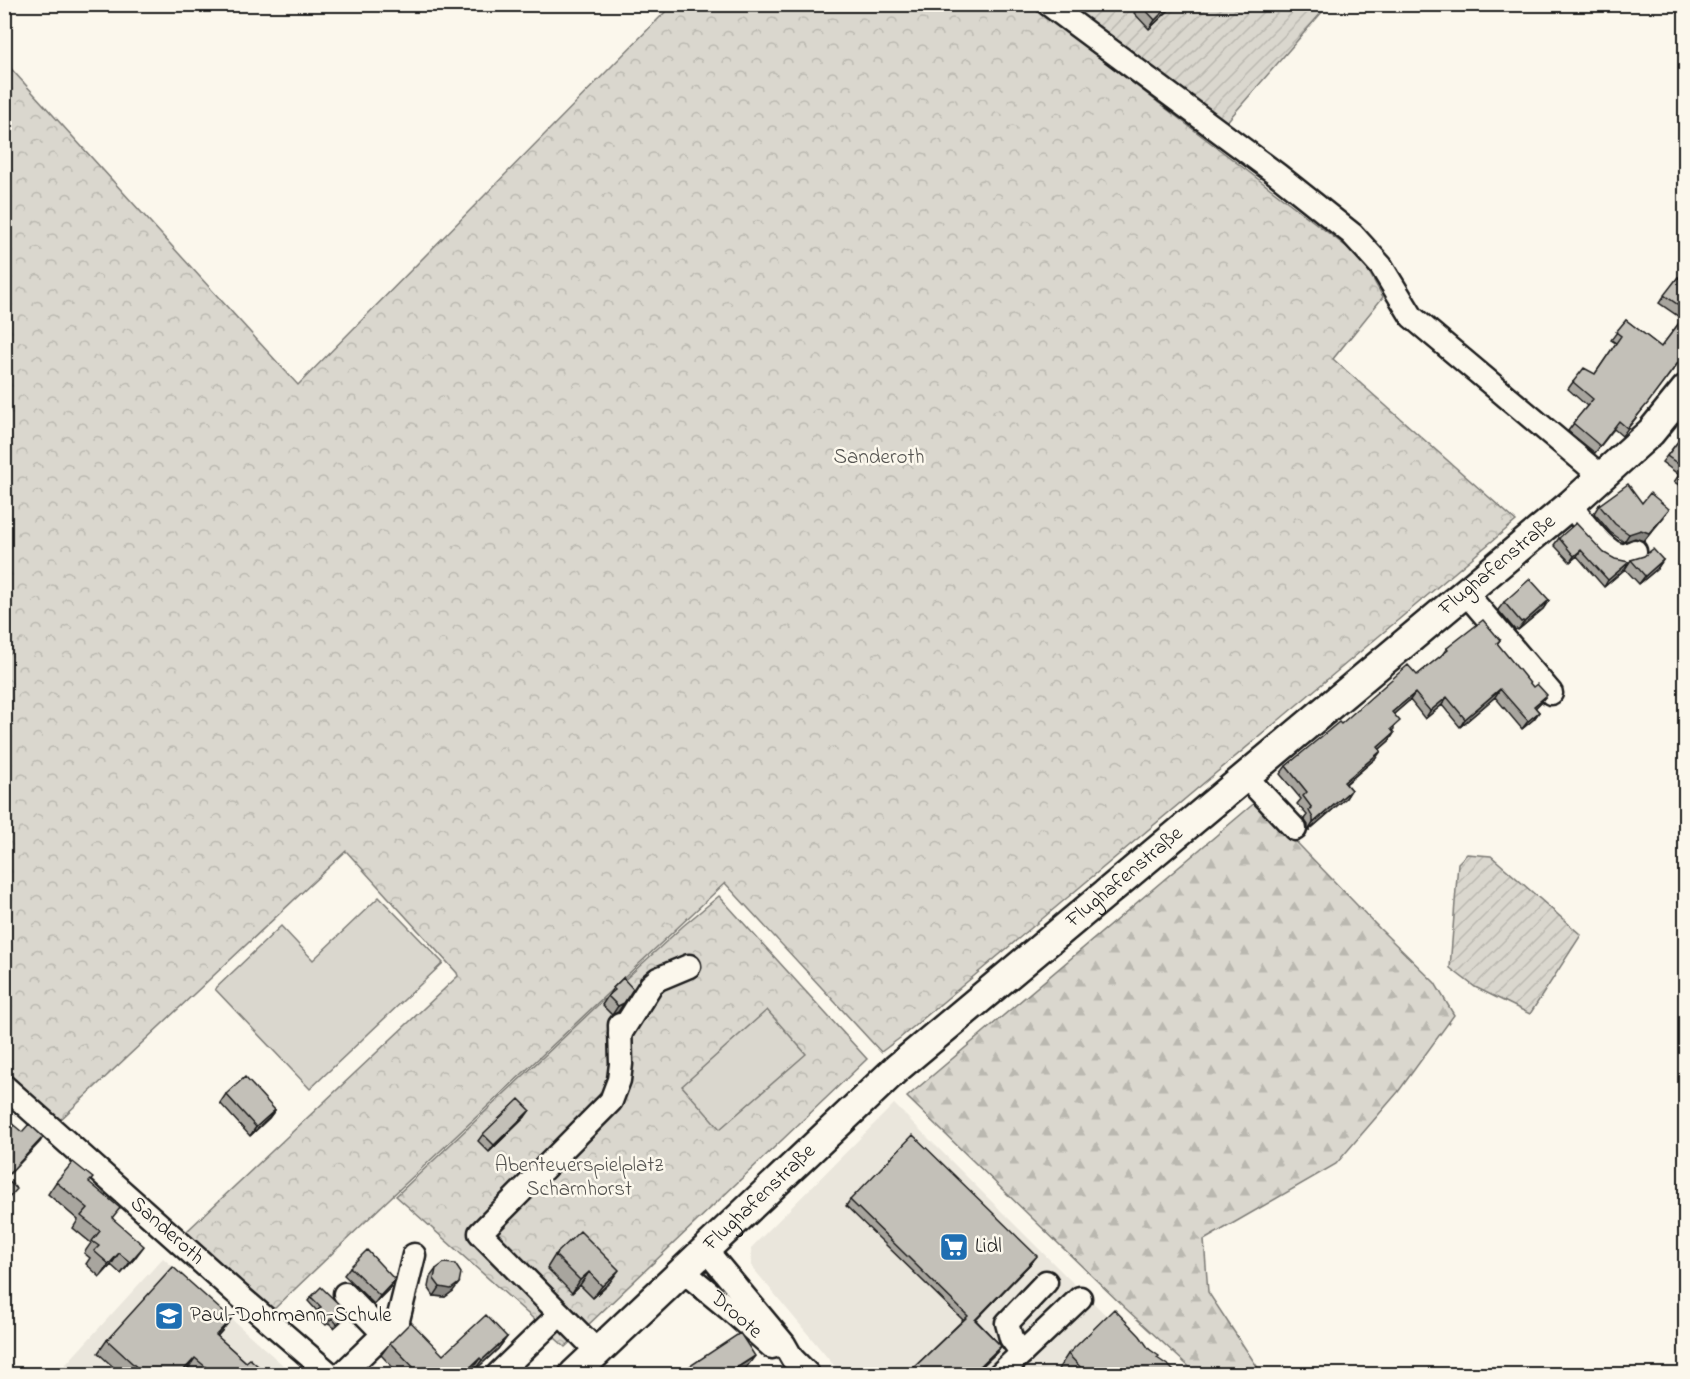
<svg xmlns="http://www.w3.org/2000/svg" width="1690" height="1379" viewBox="0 0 1690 1379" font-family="'Indie Flower',sans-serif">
<defs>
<pattern id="forest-firs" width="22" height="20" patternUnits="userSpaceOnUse" patternTransform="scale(1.5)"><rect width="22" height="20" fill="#dad7ce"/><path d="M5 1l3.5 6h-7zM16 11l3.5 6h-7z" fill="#bab8b0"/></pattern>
<pattern id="park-crowns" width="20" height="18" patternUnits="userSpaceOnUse" patternTransform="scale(1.5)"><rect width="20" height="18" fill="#dad7ce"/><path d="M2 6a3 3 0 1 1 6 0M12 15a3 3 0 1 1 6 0" fill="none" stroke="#bab8b0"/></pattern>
<pattern id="garden-furrows" width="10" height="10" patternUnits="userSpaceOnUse" patternTransform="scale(1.5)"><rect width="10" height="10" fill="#dad7ce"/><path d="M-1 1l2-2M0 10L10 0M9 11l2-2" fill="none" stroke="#bab8b0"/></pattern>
</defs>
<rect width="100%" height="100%" fill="#fbf7ec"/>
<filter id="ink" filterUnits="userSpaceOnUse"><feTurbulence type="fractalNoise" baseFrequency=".0167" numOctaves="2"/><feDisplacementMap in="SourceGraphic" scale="12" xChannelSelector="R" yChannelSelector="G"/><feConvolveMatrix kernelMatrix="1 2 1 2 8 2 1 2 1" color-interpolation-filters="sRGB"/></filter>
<g filter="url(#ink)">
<path fill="#eae6dc" d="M894 1104 1070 1280 1166 1374H841L752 1267 751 1248Z
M163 1258 293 1374H57Z"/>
<path fill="url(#forest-firs)" stroke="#7b7a75" stroke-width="1.5" d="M1257 801 1380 929 1435 983 1454 1015 1398 1092 1336 1164 1204 1240 1208 1292 1262 1374H1197L1125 1308 907 1097Z"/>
<path fill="url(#park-crowns)" stroke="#7b7a75" stroke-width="1.5" d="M672 5H1031L1361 258 1383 297 1333 359 1516 521 974 976 900 1038 881 1052 725 883 388 1200 272 1311 186 1232 458 976 457 973 346 851 60 1120 5 1071 4 61 298 385Z
M719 896 867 1059 565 1347 396 1196 617 987 683 926Z"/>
<path fill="url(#garden-furrows)" stroke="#7b7a75" stroke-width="1.5" d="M1313 4 1322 12 1224 125 1066 5Z
M1467 854 1491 856 1581 935 1530 1014 1475 987 1450 968 1458 863Z"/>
<path fill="#dad7ce" stroke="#7b7a75" stroke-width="1.5" d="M379 897 443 963 310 1089 215 989 281 926 313 960Z
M767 1010 806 1054 720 1129 682 1086Z"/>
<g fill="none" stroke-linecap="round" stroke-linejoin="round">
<g stroke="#1c1c1c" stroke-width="27">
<g id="minor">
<path d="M1048 4 1278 175 1352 234 1381 266 1412 317 1602 477"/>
<path d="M1570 505C1581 518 1604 553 1621 555 1627 556 1631 553 1635 551"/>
<path d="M1465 592 1551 693"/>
<path d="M1246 777 1295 829"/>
<path d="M620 1034 651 985 658 979 689 966"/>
<path id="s1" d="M4 1086 235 1292 330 1374"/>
<path d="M705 1249 784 1344 792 1358 808 1374"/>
<path id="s2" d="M683 1271 728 1308 772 1347"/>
<path d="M345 1294 384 1334"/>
<path d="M598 1352 480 1233 611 1101 619 1080 621 1064 620 1025"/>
<path d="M1022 1353 1011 1338 1007 1323 1046 1282"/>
<path d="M342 1374 398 1320 414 1255"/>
<path d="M498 1374 560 1314"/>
<path d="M1000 1374 1080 1298"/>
</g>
</g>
<g stroke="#1c1c1c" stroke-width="33">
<g id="major">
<path id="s3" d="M574 1374 896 1069 1570 505 1651 432 1686 389"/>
</g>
</g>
<use href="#minor" stroke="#fbf7ec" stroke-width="22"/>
<use href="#major" stroke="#fbf7ec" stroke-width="28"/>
</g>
<path fill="#a8a59e" stroke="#1c1c1c" stroke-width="1.5" d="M1140 4 1171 8 1149 29 1134 13Z
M1686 249V261L1680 257Z
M1678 277 1686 282V353L1642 410 1622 436 1614 429 1595 453 1568 431 1587 406 1568 389 1573 382 1595 374 1616 343 1611 340 1626 320 1661 347 1682 319 1659 303Z
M1686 431V489L1674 482 1679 475 1662 462Z
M1642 503 1664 517 1644 541 1635 538 1624 542 1610 532 1594 513 1599 505Z
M1559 538 1604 553 1625 569 1604 587 1577 556 1570 562 1554 545Z
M1631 560H1663L1657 569 1639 584 1625 569Z
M1549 600 1543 609 1518 630 1517 629 1515 630 1498 610 1504 602Z
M1500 640 1497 644 1541 702 1535 708 1539 712 1534 719 1522 729 1495 697 1460 727 1442 705 1425 719 1410 700 1394 714V729L1392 731 1394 733 1389 741 1380 749 1376 758 1346 784 1351 790 1346 798 1308 831V825L1304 819 1307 815 1297 804 1301 799 1280 774 1286 766 1341 724 1417 675 1442 655 1447 648Z
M623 978 618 1012 612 1015 602 1005 613 988Z
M226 1094 275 1110 269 1118 250 1136 220 1103Z
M525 1117 489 1152 478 1141 483 1134Z
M56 1182 89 1183 113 1219 135 1258 121 1274 111 1265 100 1277 86 1264 90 1258 84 1253 91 1243 73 1228 78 1220 48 1194Z
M850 1200 1033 1261 976 1320 1001 1346 997 1352 974 1374H907L963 1320 846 1206Z
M555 1255 610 1282 593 1298 580 1285 572 1293 547 1268Z
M350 1267 389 1289 374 1304 344 1275Z
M436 1269 453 1291 445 1297 434 1296 428 1287 430 1277Z
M311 1297 345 1318 334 1328 329 1323 326 1325 315 1314 317 1311 308 1301Z
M231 1319 217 1336 246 1362 267 1374H191L187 1370 183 1374H121L98 1353 107 1340Z
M507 1337 498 1349 473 1372 471 1371 467 1374H399L381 1355 390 1343 443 1355Z
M1149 1349 1157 1359 1177 1374H1060L1057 1371 1068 1354Z"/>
<path fill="#888681" stroke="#1c1c1c" stroke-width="1.5" d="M1171 4H1173L1171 8 1149 29 1155 20Z
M1669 509 1644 541 1635 538 1624 542 1629 534Z
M1581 550 1577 556 1570 562 1574 556Z
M1663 560 1657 569 1639 584 1645 576Z
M1629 562 1625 569 1604 587 1608 580Z
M1549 600 1543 609 1518 630 1524 622Z
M1500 689 1495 697 1460 727 1465 719Z
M1415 693 1410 700 1387 720 1392 712Z
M1547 695 1541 702 1529 714 1534 706Z
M1447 697 1442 705 1425 719 1430 711Z
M1539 712 1534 719 1522 729 1528 721Z
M1394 733 1389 741 1373 755 1378 747Z
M1381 751 1376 758 1339 789 1344 782Z
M1351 790 1346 798 1308 831 1313 823Z
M624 1003 618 1012 612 1015 618 1006Z
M275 1110 269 1118 250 1136 256 1127Z
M530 1110 525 1117 489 1152 494 1145Z
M43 1137 40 1142 4 1180 5 1178Z
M144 1246 135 1258 121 1274 130 1262Z
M119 1253 111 1265 100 1277 109 1264Z
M1037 1256 1033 1261 971 1325 975 1320Z
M619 1270 610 1282 593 1298 602 1286Z
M589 1272 580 1285 572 1293 580 1280Z
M395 1280 389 1289 374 1304 380 1296Z
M459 1283 453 1291 445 1297 434 1296 440 1287Z
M231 1319 222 1331 207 1348 216 1335Z
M507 1337 498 1349 473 1372 482 1360Z
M1001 1346 997 1352 974 1374H972Z
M755 1356 743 1372 740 1374H727Z
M195 1358 187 1370 183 1374H180Z
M480 1358 471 1371 467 1374H463Z"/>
<path fill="#c3c0b8" stroke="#1c1c1c" stroke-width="1.5" d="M1140 4H1171L1155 20Z
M1678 277 1686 282V310L1664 295Z
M1686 314V352L1648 403 1627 428 1619 421 1600 446 1573 423 1593 399 1573 382 1584 368 1595 374 1621 336 1616 332 1626 320 1661 347Z
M1686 431V479L1679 475 1684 468 1667 456Z
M1628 484 1642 503 1650 493 1669 509 1649 533 1641 530 1629 534 1615 524 1599 505Z
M1576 523 1604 553 1615 559 1629 562 1608 580 1581 550 1574 556 1559 538Z
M1653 549 1663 560 1645 576 1631 560 1644 556Z
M1530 579 1549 600 1524 622 1523 621 1521 622 1504 602Z
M1483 620 1500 640 1497 643 1533 687 1537 684 1547 695 1534 706 1539 712 1528 721 1500 689 1465 719 1447 697 1430 711 1415 693 1392 712 1400 721 1391 729 1394 733 1378 747 1381 751 1344 782 1351 790 1313 823V818L1309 811 1312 808 1303 796 1307 792 1286 766 1339 722 1341 724 1408 665 1417 675 1448 650 1447 648Z
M623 978 633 989 624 1003 618 1006 608 996 615 990 613 988Z
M245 1077 275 1110 256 1127 226 1094Z
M519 1099 530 1110 494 1145 483 1134Z
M4 1117 22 1132 29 1124 43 1137 5 1178 17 1189 6 1201 4 1200Z
M913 1135 1037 1256 975 1320 1001 1346 972 1374H907L968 1316 850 1200Z
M73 1162 93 1178 89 1182 120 1208 112 1218 144 1246 130 1262 119 1253 109 1264 94 1251 99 1246 92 1241 100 1231 81 1216 88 1208 56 1182Z
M580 1231 619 1270 602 1286 589 1272 580 1280 555 1255Z
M367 1250 395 1280 380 1296 350 1267Z
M444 1263 455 1264 461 1273 459 1283 451 1289 440 1287 434 1279 436 1269Z
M173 1267 231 1319 216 1335 246 1362 250 1359 267 1374H214L195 1358 180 1374H144L107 1340Z
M321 1287 348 1313 337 1324 332 1318 329 1321 318 1310 321 1307 311 1297Z
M1114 1309 1140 1336 1149 1349 1159 1356 1157 1358 1169 1366 1177 1374H1091L1088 1371 1086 1373 1068 1354Z
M486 1315 507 1337 482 1360 480 1358 463 1374H420L390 1343 411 1322 443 1355Z
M740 1333 755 1356 727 1374H678Z
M89 1370 94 1374H85Z"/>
</g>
<defs>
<g id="supermarket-square" transform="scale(1.5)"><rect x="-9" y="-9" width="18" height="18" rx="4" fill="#1f6fb2" stroke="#fbf7ec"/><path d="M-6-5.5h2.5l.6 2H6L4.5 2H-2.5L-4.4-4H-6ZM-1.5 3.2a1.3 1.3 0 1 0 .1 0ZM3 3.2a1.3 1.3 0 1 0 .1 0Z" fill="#fff"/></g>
<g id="school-square" transform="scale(1.5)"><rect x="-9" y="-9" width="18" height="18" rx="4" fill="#1f6fb2" stroke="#fbf7ec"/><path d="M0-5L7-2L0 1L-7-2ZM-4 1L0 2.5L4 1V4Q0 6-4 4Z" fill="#fff"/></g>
</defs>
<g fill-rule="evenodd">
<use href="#supermarket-square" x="954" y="1247"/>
<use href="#school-square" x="169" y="1316"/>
</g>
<g text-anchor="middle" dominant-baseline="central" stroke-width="5" stroke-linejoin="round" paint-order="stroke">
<g font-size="21" fill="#555451" stroke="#fbf7ec">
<text x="879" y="458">Sanderoth</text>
<text x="579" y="1166">Abenteuerspielplatz<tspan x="579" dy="24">Scharnhorst</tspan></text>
</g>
<g font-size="21" fill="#1c1c1c" stroke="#fbf7ec">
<text stroke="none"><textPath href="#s3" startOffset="1228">Flughafenstraße</textPath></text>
<text stroke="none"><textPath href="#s3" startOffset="742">Flughafenstraße</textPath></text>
<text stroke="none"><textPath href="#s3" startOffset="256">Flughafenstraße</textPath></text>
<text stroke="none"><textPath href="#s1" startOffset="218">Sanderoth</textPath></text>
<text stroke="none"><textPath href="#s2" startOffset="69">Droote</textPath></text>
</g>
<g font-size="21" fill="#1c1c1c" stroke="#fbf7ec" text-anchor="start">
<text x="975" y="1247">Lidl</text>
<text x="190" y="1316">Paul-Dohrmann-Schule</text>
</g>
</g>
<rect width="1690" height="1379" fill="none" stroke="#fbf7ec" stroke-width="24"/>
<rect x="12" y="12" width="1666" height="1355" fill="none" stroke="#1c1c1c" stroke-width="2" filter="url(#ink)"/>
</svg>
